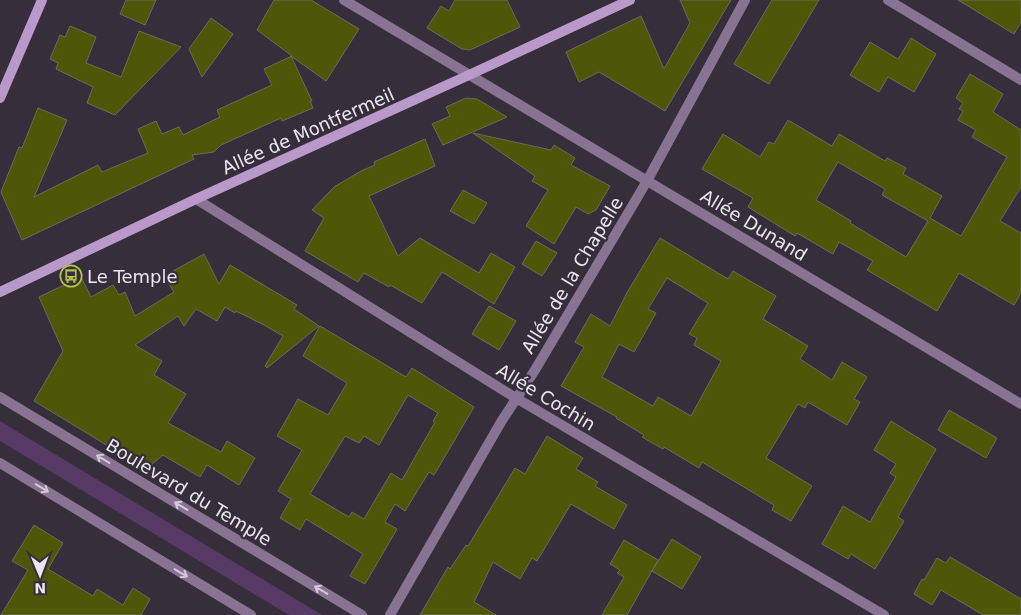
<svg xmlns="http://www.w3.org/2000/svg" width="1021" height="615" viewBox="0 0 1021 615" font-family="'DejaVu Sans',sans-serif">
<rect width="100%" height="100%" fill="#372e3c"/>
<path fill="#563964" d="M0 421 322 615H289L0 441Z"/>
<path fill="#4e5607" stroke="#696c5a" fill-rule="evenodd" d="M126 0H156L145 25 120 14Z
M274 0H311L359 29 326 81 291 56 312 101H310L313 108 282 121 281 118 221 145 214 152 192 155 194 159 22 240 1 192 19 147 22 148 38 108 67 120 34 197 98 165 102 172 148 153 138 129 156 121 162 134 179 127 183 135 220 117 217 110 272 85 264 69 292 56 257 30Z
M455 0H507L520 27 470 50 462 49 427 28 441 6 449 11Z
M680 0H731L665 111 599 72 579 82 566 52 641 16 664 69 690 23Z
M772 0H819L769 84 734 64Z
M958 0H1021V22L1014 34Z
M211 18 233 34 202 77 189 49Z
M70 26 96 37 86 63 121 77 139 31 181 47 115 115 87 103 93 87 56 69 58 63 50 59 60 35 65 37Z
M911 38 936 54 914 92 888 77 879 92 850 75 870 42 898 59Z
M970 74 1003 94 993 112 1021 130V187L1000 221 1021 233V293L1014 305 959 273 937 311 867 270 873 261 839 242 833 254 797 233 795 236 748 207 753 198 702 169 723 134 760 157 769 142 774 144 788 120 832 146 839 134 885 161 887 158 906 168 903 174 942 196 930 218 961 236 1007 157 972 137 976 130 958 120 963 111 959 109 963 103 956 98ZM838 162 885 189 882 195 928 221 906 257 850 223 851 221 816 200Z
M466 98 477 99 507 117 443 145 432 124 450 116 446 107Z
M473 133 551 150 554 145 575 158 571 165 610 186 596 210 588 214 576 207 554 244 526 226 548 190 532 181 535 176Z
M425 139 435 166 369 196 398 256 420 238 479 273 491 253 515 267 494 304 442 272 422 303 390 285 389 287 364 273 358 282 305 251 324 218 312 210 334 187 361 171 375 165 374 162Z
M463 190 487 203 474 224 450 211Z
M660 238 728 279 733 271 776 296 763 319 808 346 800 359 832 380 842 362 867 377 854 399 860 402 847 425 808 402 805 408 798 404 766 458 812 486 791 521 772 510 774 505 702 462 699 468 664 447 663 449 642 437 644 435 616 418 617 417 561 386 584 347 575 342 591 314 610 326 628 291ZM667 278 708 303 689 334 697 338 694 345 721 361 691 416 658 397 653 406 602 377 619 344 634 352 656 313 648 309Z
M536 241 557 253 542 276 522 264Z
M204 254 219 284 230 265 297 305 294 309 319 326 267 368 265 366 283 336 264 325 236 311 235 313 225 307 217 321 196 309 184 326 178 316 135 345 162 361 154 375 186 394 168 423 221 452 227 441 255 458 239 485 207 465 200 477 163 455 146 469 34 401 63 351 39 297 81 277 91 297 113 285 119 295 125 292 135 316 174 292 164 276Z
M489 306 516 321 499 350 472 334Z
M320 326 406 377 412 368 474 407 434 475 429 472 405 511 395 504 385 522 397 529 365 584 350 576 363 554 306 519 300 530 280 518 291 499 278 491 302 450 277 436 298 399 328 415 347 383 303 356ZM408 395 438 413 433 421 435 422 402 480 391 473 364 519 352 512 349 517 310 494 345 436 359 443 364 436 379 445Z
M949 410 997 438 986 458 938 430Z
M891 421 936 449 898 517 904 521 875 569 851 554 848 559 822 544 843 506 870 522 896 477 890 473 896 464 874 450Z
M547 436 583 458 576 469 598 482 595 486 627 505 614 529 571 504 537 561 532 558 520 579 493 562 474 602 496 615H420L448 567 450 569 466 545 468 546 515 468 525 474Z
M34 525 63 543 48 569 93 596 97 589 123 605 133 588 150 599 141 615H1L28 570 12 561Z
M672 539 701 557 682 589 652 571Z
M624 540 658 560 627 615H602L624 577 617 573 620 570 610 564Z
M950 557 1021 599V615H983L941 590 932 605 914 594 922 579 924 580 937 558 946 563Z"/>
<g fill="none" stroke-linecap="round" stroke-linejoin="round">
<path stroke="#887393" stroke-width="10" d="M344 0 1021 404
M888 0 1021 80
M196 199 516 398 884 615
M0 397 362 615
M0 463 251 615
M390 615 501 422 535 370 647 181 745 0"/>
<path stroke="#b998ca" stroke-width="10" d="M0 98 42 0
M0 292 196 199 469 75 630 0"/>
</g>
<defs><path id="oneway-shaft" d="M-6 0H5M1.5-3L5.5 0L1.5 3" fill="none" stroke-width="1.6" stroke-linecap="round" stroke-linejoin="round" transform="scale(1.25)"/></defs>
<g stroke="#d3c9d8">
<use href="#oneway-shaft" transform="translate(103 459) rotate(-149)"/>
<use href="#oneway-shaft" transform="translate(42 488) rotate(31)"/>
<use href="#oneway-shaft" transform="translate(181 506) rotate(-149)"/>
<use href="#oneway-shaft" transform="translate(181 573) rotate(31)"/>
<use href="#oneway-shaft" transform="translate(321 590) rotate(-149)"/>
</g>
<defs>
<g id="bus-ring" transform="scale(1.125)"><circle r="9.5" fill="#372e3c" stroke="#b4c24a" stroke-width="1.5"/><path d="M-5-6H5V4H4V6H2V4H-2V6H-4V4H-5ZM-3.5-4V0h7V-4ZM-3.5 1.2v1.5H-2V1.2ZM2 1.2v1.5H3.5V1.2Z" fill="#b4c24a"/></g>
</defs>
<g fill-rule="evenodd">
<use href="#bus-ring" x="71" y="276"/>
</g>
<g text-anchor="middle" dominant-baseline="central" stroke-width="4.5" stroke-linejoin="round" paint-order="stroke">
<g font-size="18" fill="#ece6ef" stroke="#372e3c">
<text transform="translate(308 131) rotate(-24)">Allée de Montfermeil</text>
<text transform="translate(754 225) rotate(31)">Allée Dunand</text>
<text transform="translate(572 275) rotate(-59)">Allée de la Chapelle</text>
<text transform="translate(546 397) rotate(31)">Allée Cochin</text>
<text transform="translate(189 492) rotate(31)">Boulevard du Temple</text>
</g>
<g font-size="18" fill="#ece6ef" stroke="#372e3c" text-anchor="start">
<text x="87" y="276">Le Temple</text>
</g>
</g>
<g transform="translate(40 575) rotate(179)" stroke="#372e3c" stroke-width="4" paint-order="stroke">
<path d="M0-4L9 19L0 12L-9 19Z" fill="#ece6ef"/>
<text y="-8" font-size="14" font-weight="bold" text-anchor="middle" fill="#ece6ef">N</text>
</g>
</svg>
